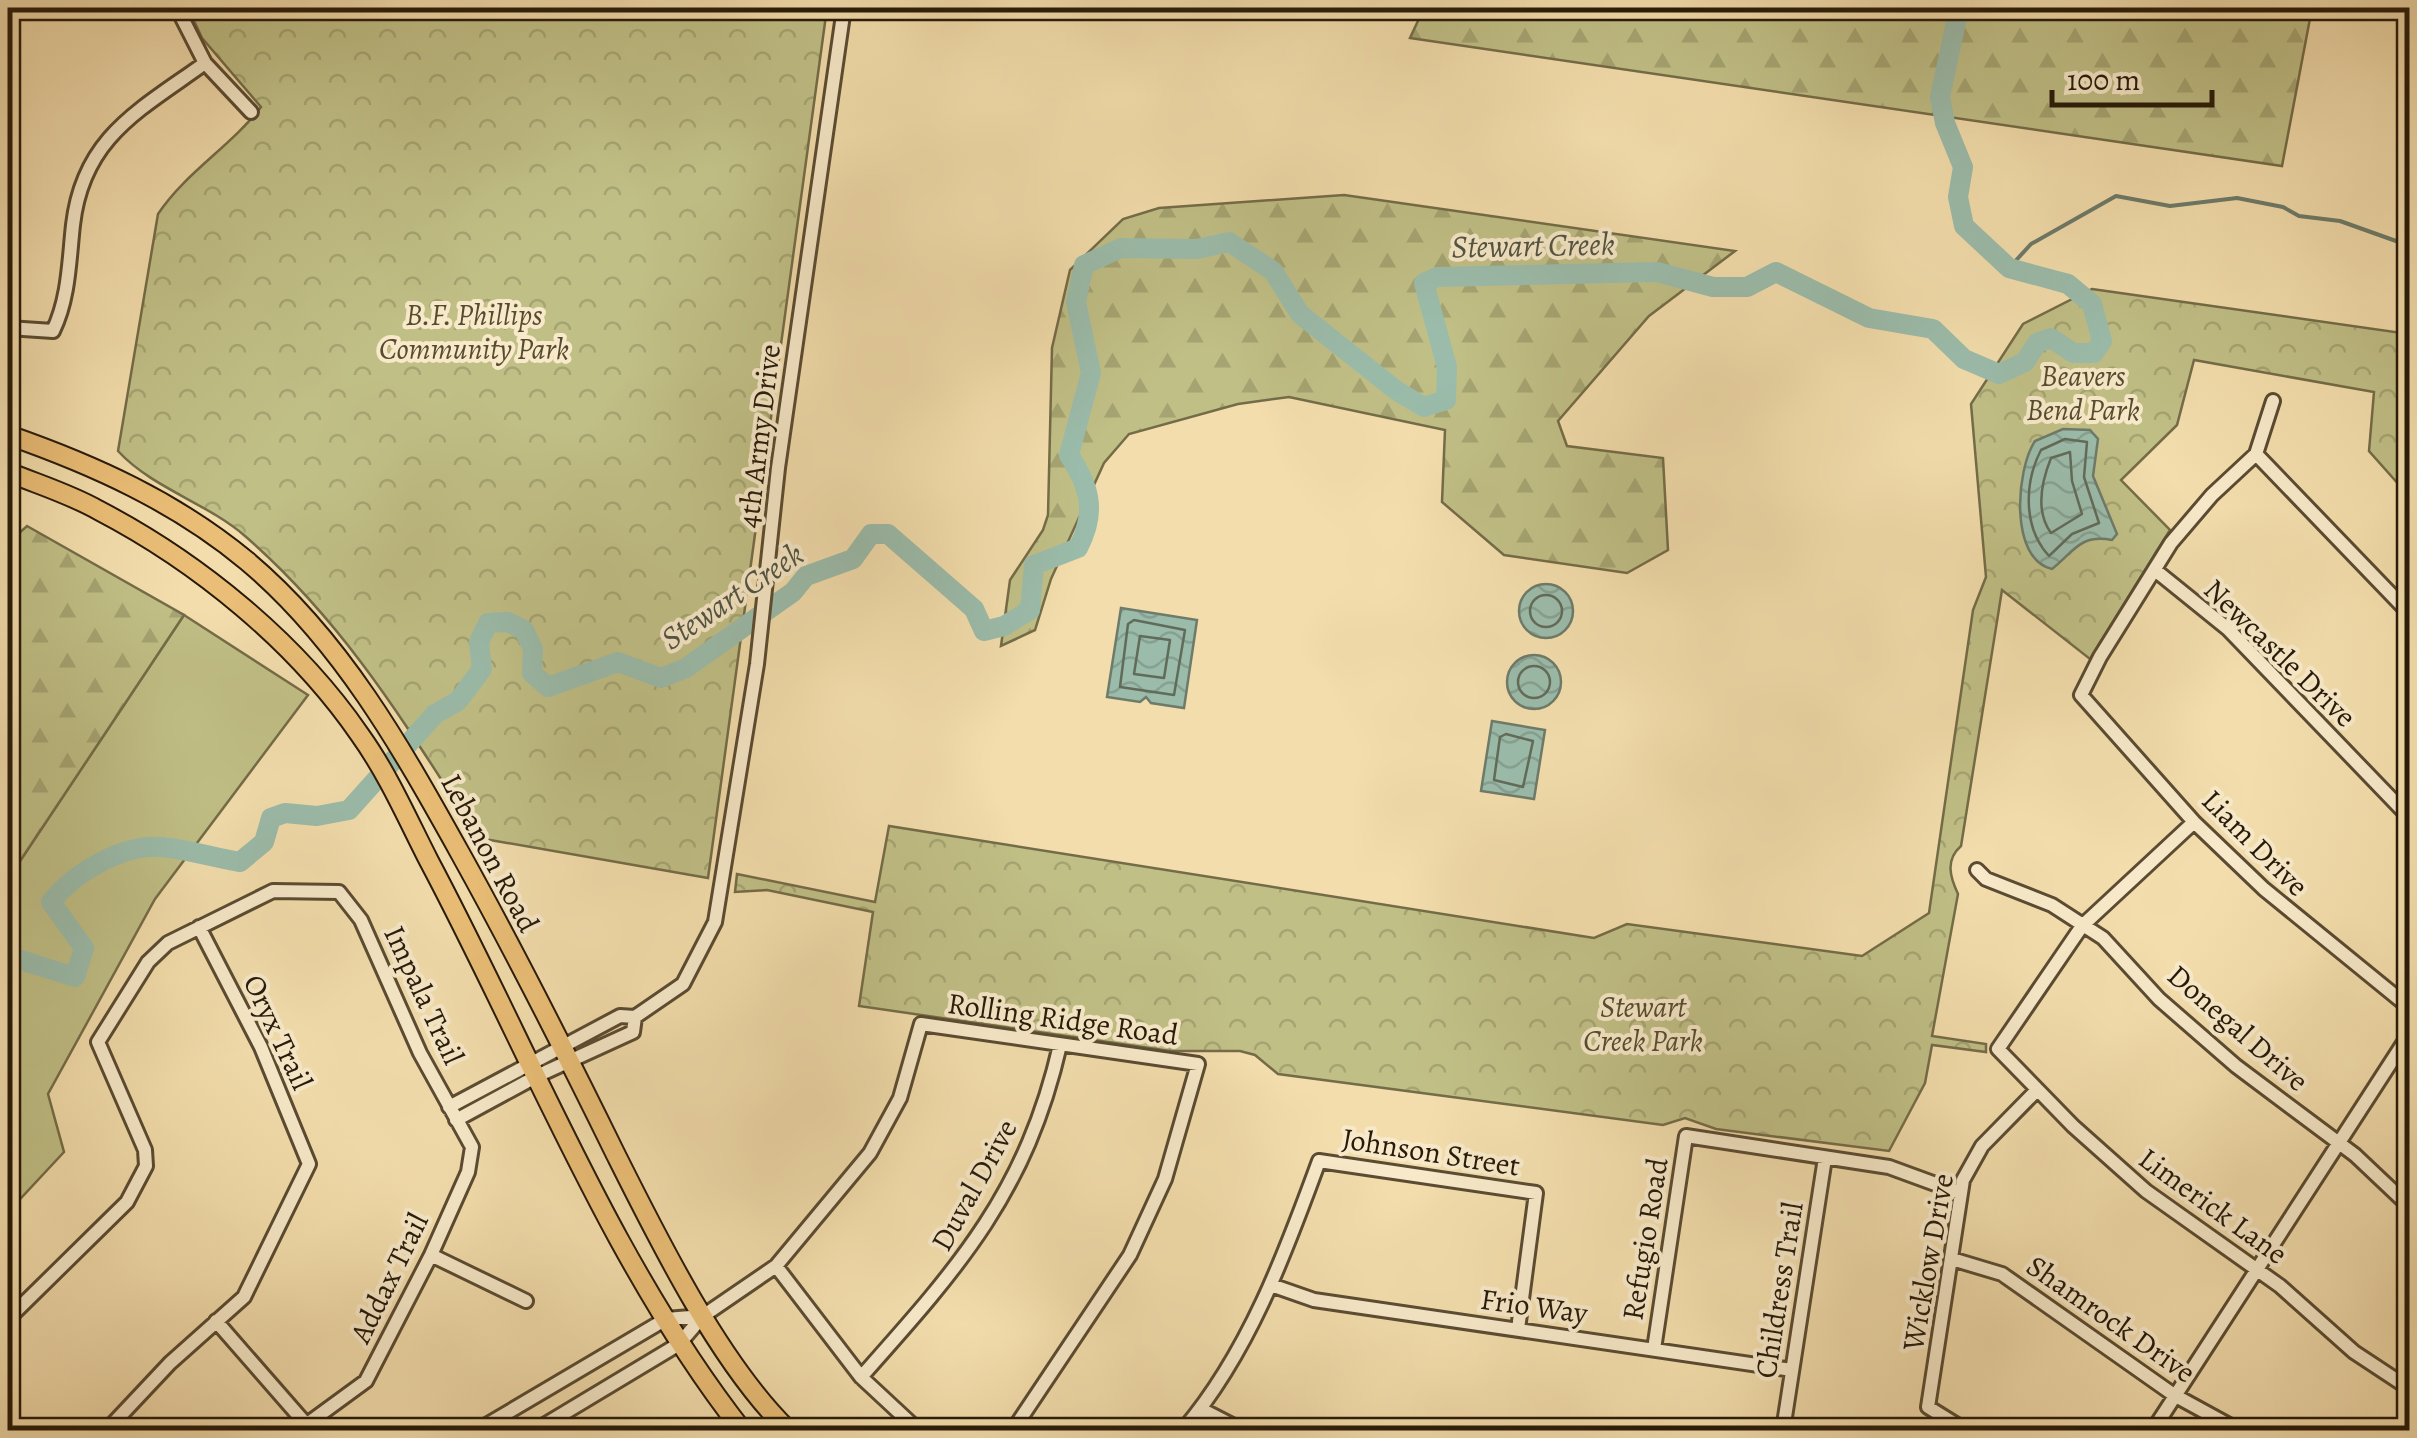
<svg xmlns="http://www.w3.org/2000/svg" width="2417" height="1438" font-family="Alegreya,serif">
<defs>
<pattern id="forest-firs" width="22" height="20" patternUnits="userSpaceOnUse" patternTransform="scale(2.5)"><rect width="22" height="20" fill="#c0bf86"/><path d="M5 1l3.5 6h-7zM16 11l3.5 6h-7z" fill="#a5a472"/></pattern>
<pattern id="park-crowns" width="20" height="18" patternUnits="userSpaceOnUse" patternTransform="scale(2.5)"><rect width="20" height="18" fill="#c0bf86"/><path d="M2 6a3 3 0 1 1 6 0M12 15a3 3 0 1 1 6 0" fill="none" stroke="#a5a472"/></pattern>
<pattern id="water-waves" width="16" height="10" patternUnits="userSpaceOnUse" patternTransform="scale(2.5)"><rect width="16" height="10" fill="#9bbcab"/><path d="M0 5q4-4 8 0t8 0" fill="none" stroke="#86a192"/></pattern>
</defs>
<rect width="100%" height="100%" fill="#f3ddac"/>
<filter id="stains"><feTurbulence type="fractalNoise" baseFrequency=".002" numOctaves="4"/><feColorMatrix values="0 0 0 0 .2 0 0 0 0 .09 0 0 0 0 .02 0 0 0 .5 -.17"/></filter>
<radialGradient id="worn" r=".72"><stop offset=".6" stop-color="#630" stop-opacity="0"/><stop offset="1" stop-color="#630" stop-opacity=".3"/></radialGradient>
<path fill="#c0bf86" stroke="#746c48" stroke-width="2.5" d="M184 615 308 695 155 899 48 1094 64 1152 8 1212V879Z"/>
<path fill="url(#forest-firs)" stroke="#746c48" stroke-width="2.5" d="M1424 8H2312L2282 166 1410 38Z
M1344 195 1735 251 1649 316 1558 421 1567 446 1663 458 1668 550 1627 573 1504 555 1442 502 1445 430 1289 397 1238 404 1129 434 1104 463 1051 579 1035 630 1001 646 1010 580 1043 530 1048 515 1052 348 1070 270 1123 219 1159 208Z
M27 526 184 615 8 879V543Z"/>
<path fill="url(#park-crowns)" stroke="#746c48" stroke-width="2.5" d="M188 8H827L708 878 479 838C407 727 347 625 245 536 207 503 152 488 118 451L158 214C186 172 230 147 261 107L202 38Z
M2092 289 2409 334V496L2369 451 2374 392 2194 360 2177 425 2121 480 2170 530 2090 659 2002 590 1961 846C1945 860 1950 877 1958 894L1932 1036 1986 1044V1052L1932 1045 1925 1083 1889 1151 1716 1129 1685 1118 1663 1125 1278 1074 1255 1055 1240 1051H1170L859 1006 873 912 767 890 735 892 737 874 875 902 889 826 1594 938 1627 924 1862 956 1929 913 1973 610 1986 577 1971 404 2023 324Z"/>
<path fill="url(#water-waves)" stroke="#6d7b6a" stroke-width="2.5" d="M2063 429 2090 430 2098 439 2093 476 2117 534 2112 540C2079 534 2074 552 2052 569 2009 559 2016 470 2035 441Z
M1519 611a27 27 0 1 1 54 0a27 27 0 1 1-54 0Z
M1121 608 1197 620 1184 708 1151 703 1146 697 1140 702 1107 697Z
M1507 682a27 27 0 1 1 54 0a27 27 0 1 1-54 0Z
M1492 721 1545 730 1534 799 1481 791Z"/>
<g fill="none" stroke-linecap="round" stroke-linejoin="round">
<path stroke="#616b5a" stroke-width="2.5" d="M2065 439 2087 442 2084 477 2099 523 2072 534 2049 556C2023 528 2024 483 2041 450Z
M2070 452 2072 481 2082 514 2051 533C2035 511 2041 483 2051 458Z
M1530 611a16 16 0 1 1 32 0a16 16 0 1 1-32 0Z
M1134 620 1185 630 1174 695 1120 687 1128 624Z
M1140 636 1170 640 1164 678 1134 674Z
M1518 682a16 16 0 1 1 32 0a16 16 0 1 1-32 0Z
M1506 734 1533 741 1523 787 1494 780 1500 737Z"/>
<path stroke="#6d7b6a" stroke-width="4" d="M2009 268 2031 244 2116 196 2170 206 2237 198 2283 207 2299 216 2340 221 2410 246"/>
<path stroke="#9bbcab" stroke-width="20" d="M8 956 75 977 84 948 51 902C74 873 122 844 161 847 187 849 214 858 240 862L264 842 271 818 285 813 317 816 349 810 435 714 458 701 482 669 479 642 488 623 508 622 524 630 533 649 532 673 548 687 618 662 661 678 686 668 793 592 806 576 853 559 871 534H888L974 609 984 631 1004 626 1030 610 1034 565 1078 548C1097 512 1090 487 1069 455L1091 373 1076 302 1084 265 1121 248 1197 249 1229 242 1273 271 1300 314 1397 391 1424 407 1446 400 1447 367 1424 283 1437 277 1657 272 1713 287H1747L1776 272 1869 318 1933 329 1964 359 1999 374 2025 362 2037 343 2051 338 2073 353H2094L2102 341 2092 304 2068 284 2009 268 1964 226 1958 197 1963 167 1945 123 1940 97 1959 8"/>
<defs>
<path id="minor" d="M177 8 205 63 251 112
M8 328 53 331C69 298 69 261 73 225 83 137 140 110 205 63
M2273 401 2256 454 2212 495 2171 543 2100 657 2081 695 2194 822 2264 889 2410 1008
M2256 454 2410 614
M2155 570 2228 629 2410 818
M2194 822 2082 926 1998 1049 2073 1126 2146 1191 2280 1286 2354 1352 2410 1389
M1977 870 1986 879 2052 905 2103 938 2159 999 2236 1066 2355 1155 2410 1207
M449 1107 620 1016 635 1017 683 984 715 922 757 664 778 468 844 8
M456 1120 539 1075 633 1032 635 1017
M431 1255 526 1301
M1952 1259 2002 1274 2174 1395 2238 1430
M776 1266 861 1377 918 1430
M1271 1285 1314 1300 1792 1370
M8 1319 127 1202 146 1166 145 1150 98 1042 148 962 168 943 273 891 339 892 361 920 420 1053 472 1147 468 1172 431 1255 366 1381 299 1430
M216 1321 305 1423
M1654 1349 1686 1136 1889 1167 1960 1193
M861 1377C958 1268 1026 1193 1060 1045
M1201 1409 1234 1426 1259 1430
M107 1430 170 1363 244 1297 309 1164 261 1047 199 927
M478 1430 666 1319 703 1316
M536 1430 679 1344 703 1316 776 1266 870 1153 900 1098 921 1024 1198 1064 1165 1179 1130 1255 1013 1430
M1183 1430C1248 1354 1285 1254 1319 1161L1536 1193 1518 1329
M1783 1430 1825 1158
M1965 1430 1928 1407 1963 1180 1982 1146 2036 1091
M2153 1430 2410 1033"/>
<path id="major" d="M8 435C94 465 176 502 247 561 341 640 401 747 460 853 515 952 566 1053 616 1155 659 1241 720 1364 788 1430
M8 472C37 484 70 494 98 510 198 562 296 642 360 735 388 774 407 818 429 861 529 1049 611 1263 742 1430"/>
</defs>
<use href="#minor" stroke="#5a4b32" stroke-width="18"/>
<use href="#major" stroke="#271a09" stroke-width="22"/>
<use href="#minor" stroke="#f7e9c9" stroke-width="12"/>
<use href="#major" stroke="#eabe76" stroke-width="18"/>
</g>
<g text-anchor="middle" stroke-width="8" stroke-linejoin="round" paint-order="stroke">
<g font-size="30" font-style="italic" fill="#554c2e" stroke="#f7e9c9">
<text x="474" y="325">B.F. Phillips<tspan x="474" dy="34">Community Park</tspan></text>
<text x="2083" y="386">Beavers<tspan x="2083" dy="34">Bend Park</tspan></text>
<text x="1643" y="1017">Stewart<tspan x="1643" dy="34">Creek Park</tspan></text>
</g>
<g font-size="30" fill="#271a09" stroke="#f7e9c9">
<text transform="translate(759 436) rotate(-83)" y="10">4th Army Drive</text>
<text transform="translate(2280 653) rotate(44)" y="10">Newcastle Drive</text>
<text transform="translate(2255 843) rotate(45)" y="10">Liam Drive</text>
<text transform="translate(490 853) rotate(62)" y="10">Lebanon Road</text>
<text transform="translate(424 995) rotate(65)" y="10">Impala Trail</text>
<text transform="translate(1063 1019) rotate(8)" y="10">Rolling Ridge Road</text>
<text transform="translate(2238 1028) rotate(41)" y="10">Donegal Drive</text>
<text transform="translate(278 1032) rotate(65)" y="10">Oryx Trail</text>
<text transform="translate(1431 1152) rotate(9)" y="10">Johnson Street</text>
<text transform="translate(974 1185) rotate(-61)" y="10">Duval Drive</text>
<text transform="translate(2213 1206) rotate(36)" y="10">Limerick Lane</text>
<text transform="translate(1645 1239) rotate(-81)" y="10">Refugio Road</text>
<text transform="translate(1928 1262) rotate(-80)" y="10">Wicklow Drive</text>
<text transform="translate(389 1278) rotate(-64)" y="10">Addax Trail</text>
<text transform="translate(1779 1290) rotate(-81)" y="10">Childress Trail</text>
<text transform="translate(1534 1306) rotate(8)" y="10">Frio Way</text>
<text transform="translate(2111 1319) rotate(35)" y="10">Shamrock Drive</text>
</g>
<g font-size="32" font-style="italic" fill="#505342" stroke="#f7e9c9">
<text transform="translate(1533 245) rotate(-1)" y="11">Stewart Creek</text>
<text transform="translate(732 596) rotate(-34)" y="11">Stewart Creek</text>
</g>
</g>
<rect width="2417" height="1438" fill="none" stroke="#f3ddac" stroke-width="40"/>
<rect x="10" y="10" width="2397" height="1418" fill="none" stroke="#271a09" stroke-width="5"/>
<rect x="20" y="20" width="2377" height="1398" fill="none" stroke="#271a09" stroke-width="2.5"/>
<path d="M2052 90v15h160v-15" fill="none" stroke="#271a09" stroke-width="5"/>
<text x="2067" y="90" font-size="30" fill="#271a09" stroke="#f7e9c9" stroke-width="8" paint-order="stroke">100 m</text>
<rect width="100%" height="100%" filter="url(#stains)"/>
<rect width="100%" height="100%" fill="url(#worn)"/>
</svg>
